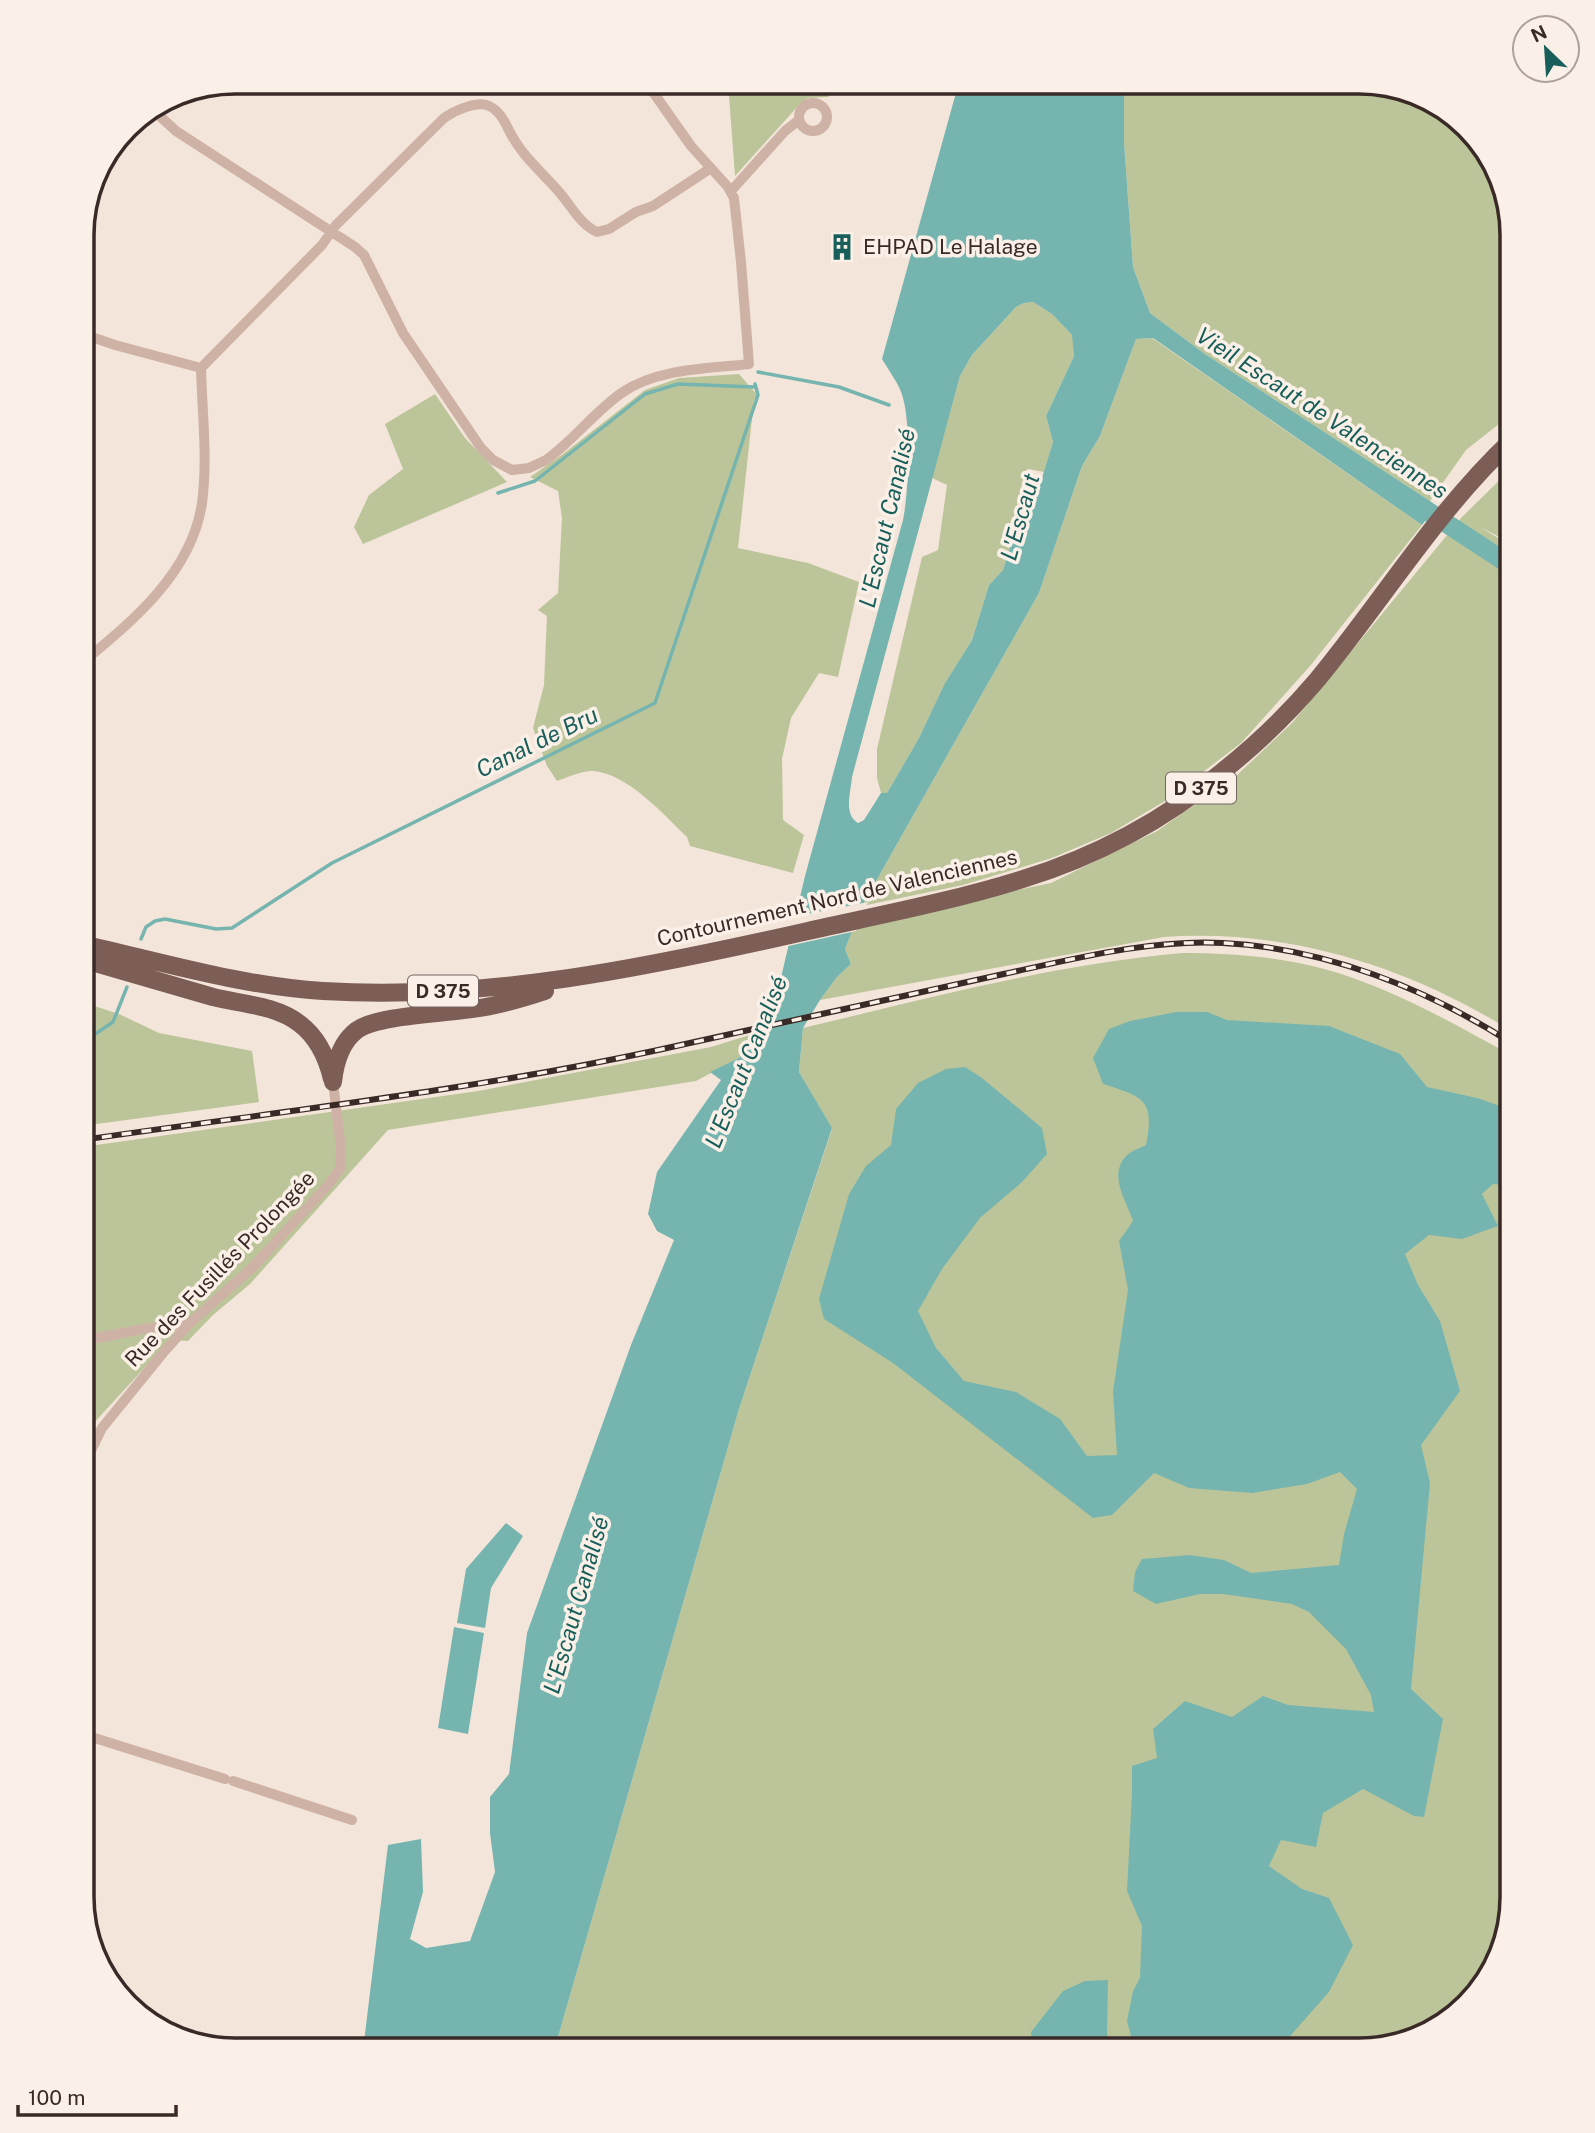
<svg xmlns="http://www.w3.org/2000/svg" width="1595" height="2133" font-family="'Public Sans',sans-serif">
<rect width="100%" height="100%" fill="#f4e5da"/>
<path fill="#bcc599" d="M728 82H845L828 97 808 98 799 105 735 176Z
M1124 83H1369L1437 103 1492 158 1513 235V413L1466 450 1430 501 1205 354 1150 313 1133 267 1124 142Z
M1033 302 1052 314 1073 336 1074 356 1046 416 1053 442 1044 472 1028 469 1021 494 1035 499 1029 520 1014 534 1003 570 989 585 972 640 944 686 919 738 887 793H881L877 778V749L922 557 938 550 947 485 932 478 960 376 972 355 1016 307 1024 303Z
M1152 338 1422 525 1310 666 1241 743 1165 801 1111 833 1052 858 963 885 862 906 1039 593 1082 466 1100 436 1136 339Z
M739 374 759 397 754 400 738 548 808 563 859 582 838 677 819 673 791 718 782 759 783 820 804 835 793 873 690 846 687 837C663 814 629 775 594 771 583 770 568 777 557 781L547 766 533 728 544 685 547 616 538 610 558 593 562 518 558 491 530 477 563 454 645 390 679 378Z
M435 394 465 438 507 482 363 544 354 527 369 495 403 469 385 424Z
M1513 467V544L1480 527 1513 547V1032C1410 967 1287 928 1164 937L820 1000 837 977 851 964 845 949 855 923 1051 883 1157 831 1236 776 1292 723 1462 517Z
M1182 953C1234 953 1284 957 1335 972 1397 991 1456 1025 1513 1056V1898L1492 1975 1437 2030 1360 2051H554L739 1409 832 1129 799 1072 803 1028C926 999 1055 964 1182 953Z
M82 1002 119 1014 159 1033 252 1051 259 1102 82 1126Z
M753 1034 739 1058 696 1081 388 1130 250 1284 213 1315 188 1341 170 1340 92 1425 82 1456V1147L478 1091 711 1047Z"/>
<path fill="#76b5af" fill-rule="evenodd" d="M959 82H1124V142L1133 267 1150 313 1205 354 1430 501 1436 507 1422 525 1153 338 1136 339 1100 436 1082 466 1039 593 862 906 845 949 851 964 837 977 820 1000 803 1028 799 1072 832 1128 739 1409 554 2051 363 2050 388 1845 421 1839 423 1892 410 1939 426 1948 470 1941 495 1872 490 1833V1797L509 1774 527 1633 631 1345 674 1240 657 1231 648 1214 657 1172 721 1080 710 1072 739 1058 774 1007 805 876 903 520C909 490 911 427 903 398 900 385 889 371 882 359ZM1033 302 1052 314 1072 335 1074 356 1046 416 1053 442 1029 520 1014 534 1003 570 989 585 972 640 944 685 919 738 887 793H881L864 820 858 823C843 814 851 792 852 777L960 376 972 355 1016 307 1024 303Z
M1176 1012H1207L1227 1020 1329 1026 1400 1054 1427 1087 1477 1098 1503 1107 1513 1115V1186L1493 1184 1482 1194 1498 1226 1462 1239 1429 1235 1405 1254 1418 1285 1440 1321 1460 1391 1421 1445 1430 1483 1411 1689 1443 1719 1424 1817 1414 1816 1363 1789 1323 1813 1316 1847 1281 1840 1269 1866 1302 1889 1329 1898 1353 1945 1329 1992 1277 2051H1135L1127 2021 1133 1991 1140 1978 1142 1926 1127 1891 1132 1793V1766L1157 1758 1153 1729 1185 1701 1232 1717 1263 1696 1288 1705 1374 1712 1371 1695 1346 1649 1309 1612 1292 1604 1223 1594H1200L1156 1604 1133 1591 1135 1572 1142 1559 1190 1555 1224 1560 1251 1573 1339 1565 1344 1534 1357 1489 1340 1472 1307 1484 1252 1493 1189 1488 1154 1473 1112 1515 1093 1518 893 1363 824 1319 819 1299 849 1194 866 1166 891 1145 896 1109 918 1083 946 1069 965 1067 982 1078 1042 1128 1047 1154 1022 1182 980 1218 942 1269 918 1311 936 1348 964 1381 1016 1392 1060 1419 1087 1456 1117 1455 1113 1392 1128 1290 1119 1241 1133 1221C1126 1200 1108 1176 1126 1156 1131 1151 1140 1148 1146 1145 1155 1100 1144 1097 1103 1084L1093 1058 1109 1029 1130 1021Z
M506 1523 523 1536 491 1588 485 1628 457 1623 466 1569Z
M454 1627 484 1633 468 1734 438 1728Z
M1108 1980 1107 2033 1112 2051H1032L1031 2032 1063 1991 1085 1981Z"/>
<path fill="#f4e5da" d="M868 902 856 931 784 947 792 917Z"/>
<g fill="none" stroke-linecap="round" stroke-linejoin="round">
<path stroke="#76b5af" stroke-width="3.5" d="M758 372 839 387 889 405
M498 493 535 481 645 394 678 384 754 387
M141 939 146 927 155 921 165 919 216 929 232 928 332 863 655 703 758 395 755 384
M82 1043 113 1022 127 987"/>
<path stroke="#76b5af" stroke-width="19" d="M1426 510 1513 567"/>
<path stroke="#ceb2a5" stroke-width="10" d="M799 117a14 14 0 1 1 28 0a14 14 0 1 1-28 0Z
M152 109 176 131 355 247 364 255 403 333 481 448 493 460 512 470 529 468 546 460C574 440 595 411 623 392 658 368 708 369 749 364L741 262 734 198 728 187 691 146 646 82
M731 191 785 131 799 120
M83 334 115 345 201 368
M201 368 322 245 336 225 444 118C454 111 477 100 489 106 501 111 506 125 512 136 524 158 544 174 560 193 571 206 581 225 597 232L609 229 636 212 653 206 711 168
M83 662C134 620 192 572 202 503 208 459 202 412 201 368
M82 1341 143 1329 189 1324
M82 1469 102 1428 163 1353 189 1324 253 1267 328 1185 340 1169 341 1148 333 1082
M82 1734 225 1779
M233 1781 352 1820
M175 2035 184 2036 196 2042"/>
<path stroke="#7d5e56" stroke-width="18" d="M82 944C162 962 242 986 323 991 488 1001 649 967 808 931 880 915 953 901 1023 879 1095 857 1165 820 1223 771 1257 744 1289 713 1317 680 1383 600 1437 510 1513 439
M99 964C137 975 175 986 213 997 241 1004 276 1005 300 1024 317 1037 327 1058 332 1079
M333 1082C335 1063 341 1042 357 1030 378 1015 444 1014 472 1009 497 1006 521 999 545 991"/>
<defs>
<path id="rail" d="M82 1140C275 1112 469 1091 658 1050 769 1026 879 1001 990 977 1066 961 1145 939 1223 943 1325 948 1428 989 1513 1044
M332 2050V2046"/>
</defs>
<use href="#rail" stroke="#392a27" stroke-width="6"/>
<use href="#rail" stroke="#fbf0e7" stroke-width="3.5" stroke-dasharray="10" stroke-linecap="butt"/>
</g>
<defs>
<symbol id="building-bare" viewBox="-9 -9 18 18"><path d="M-4-6H4V6H1V3H-1V6H-4ZM-2.5-4.3h1.7v1.8h-1.7ZM.8-4.3h1.7v1.8H.8ZM-2.5-1h1.7V.8h-1.7ZM.8-1h1.7V.8H.8Z" fill="#185f5b" stroke="#fbf0e7" stroke-width="2.5" paint-order="stroke"/></symbol>
</defs>
<g fill-rule="evenodd">
<use href="#building-bare" x="823" y="228" width="38" height="38"/>
</g>
<g text-anchor="middle" stroke-width="7" stroke-linejoin="round" paint-order="stroke">
<g fill="#fbf0e7" stroke="#736561" stroke-width="2">
<rect x="1166" y="772.5" width="70" height="31" rx="5"/>
<rect x="408" y="975.5" width="70" height="31" rx="5"/>
</g>
<g font-size="19" font-weight="bold" fill="#392a27">
<text x="1201" y="795">D 375</text>
<text x="443" y="998">D 375</text>
</g>
<g font-size="21" fill="#392a27" stroke="#fbf0e7" text-anchor="start">
<text x="863" y="254">EHPAD Le Halage</text>
</g>
<g font-size="21" fill="#392a27" stroke="#fbf0e7">
<text transform="translate(837 898) rotate(-13)" y="7">Contournement Nord de Valenciennes</text>
<text transform="translate(220 1269) rotate(-46)" y="7">Rue des Fusillés Prolongée</text>
</g>
<g font-size="23" font-style="italic" fill="#185f5b" stroke="#fbf0e7">
<text transform="translate(1322 413) rotate(33)" y="8">Vieil Escaut de Valenciennes</text>
<text transform="translate(1020 517) rotate(-74)" y="8">L'Escaut</text>
<text transform="translate(887 518) rotate(-77)" y="8">L'Escaut Canalisé</text>
<text transform="translate(537 742) rotate(-26)" y="8">Canal de Bru</text>
<text transform="translate(746 1062) rotate(-68)" y="8">L'Escaut Canalisé</text>
<text transform="translate(576 1605) rotate(-74)" y="8">L'Escaut Canalisé</text>
</g>
</g>
<path d="M0 0H1595V2133H0ZM235 94H1359A141 141 0 0 1 1500 235V1897A141 141 0 0 1 1359 2038H235A141 141 0 0 1 94 1897V235A141 141 0 0 1 235 94Z" fill="#fbf0e7" fill-rule="evenodd"/>
<path fill="none" stroke="#392a27" stroke-width="3.5" d="M235 94H1359A141 141 0 0 1 1500 235V1897A141 141 0 0 1 1359 2038H235A141 141 0 0 1 94 1897V235A141 141 0 0 1 235 94Z"/>
<g transform="translate(1546 49) rotate(335)"><circle r="33" fill="#fbf0e7" stroke="#ada19a" stroke-width="2"/>
<path d="M0-5L12 26L0 18L-12 26Z" fill="#185f5b"/>
<text y="-10" font-size="19" font-weight="bold" text-anchor="middle" fill="#392a27">N</text>
</g>
<path d="M18 2105v10h158v-10" fill="none" stroke="#392a27" stroke-width="3.5"/>
<text x="28" y="2105" font-size="21" fill="#392a27" stroke="#fbf0e7" stroke-width="5" paint-order="stroke">100 m</text>
</svg>
